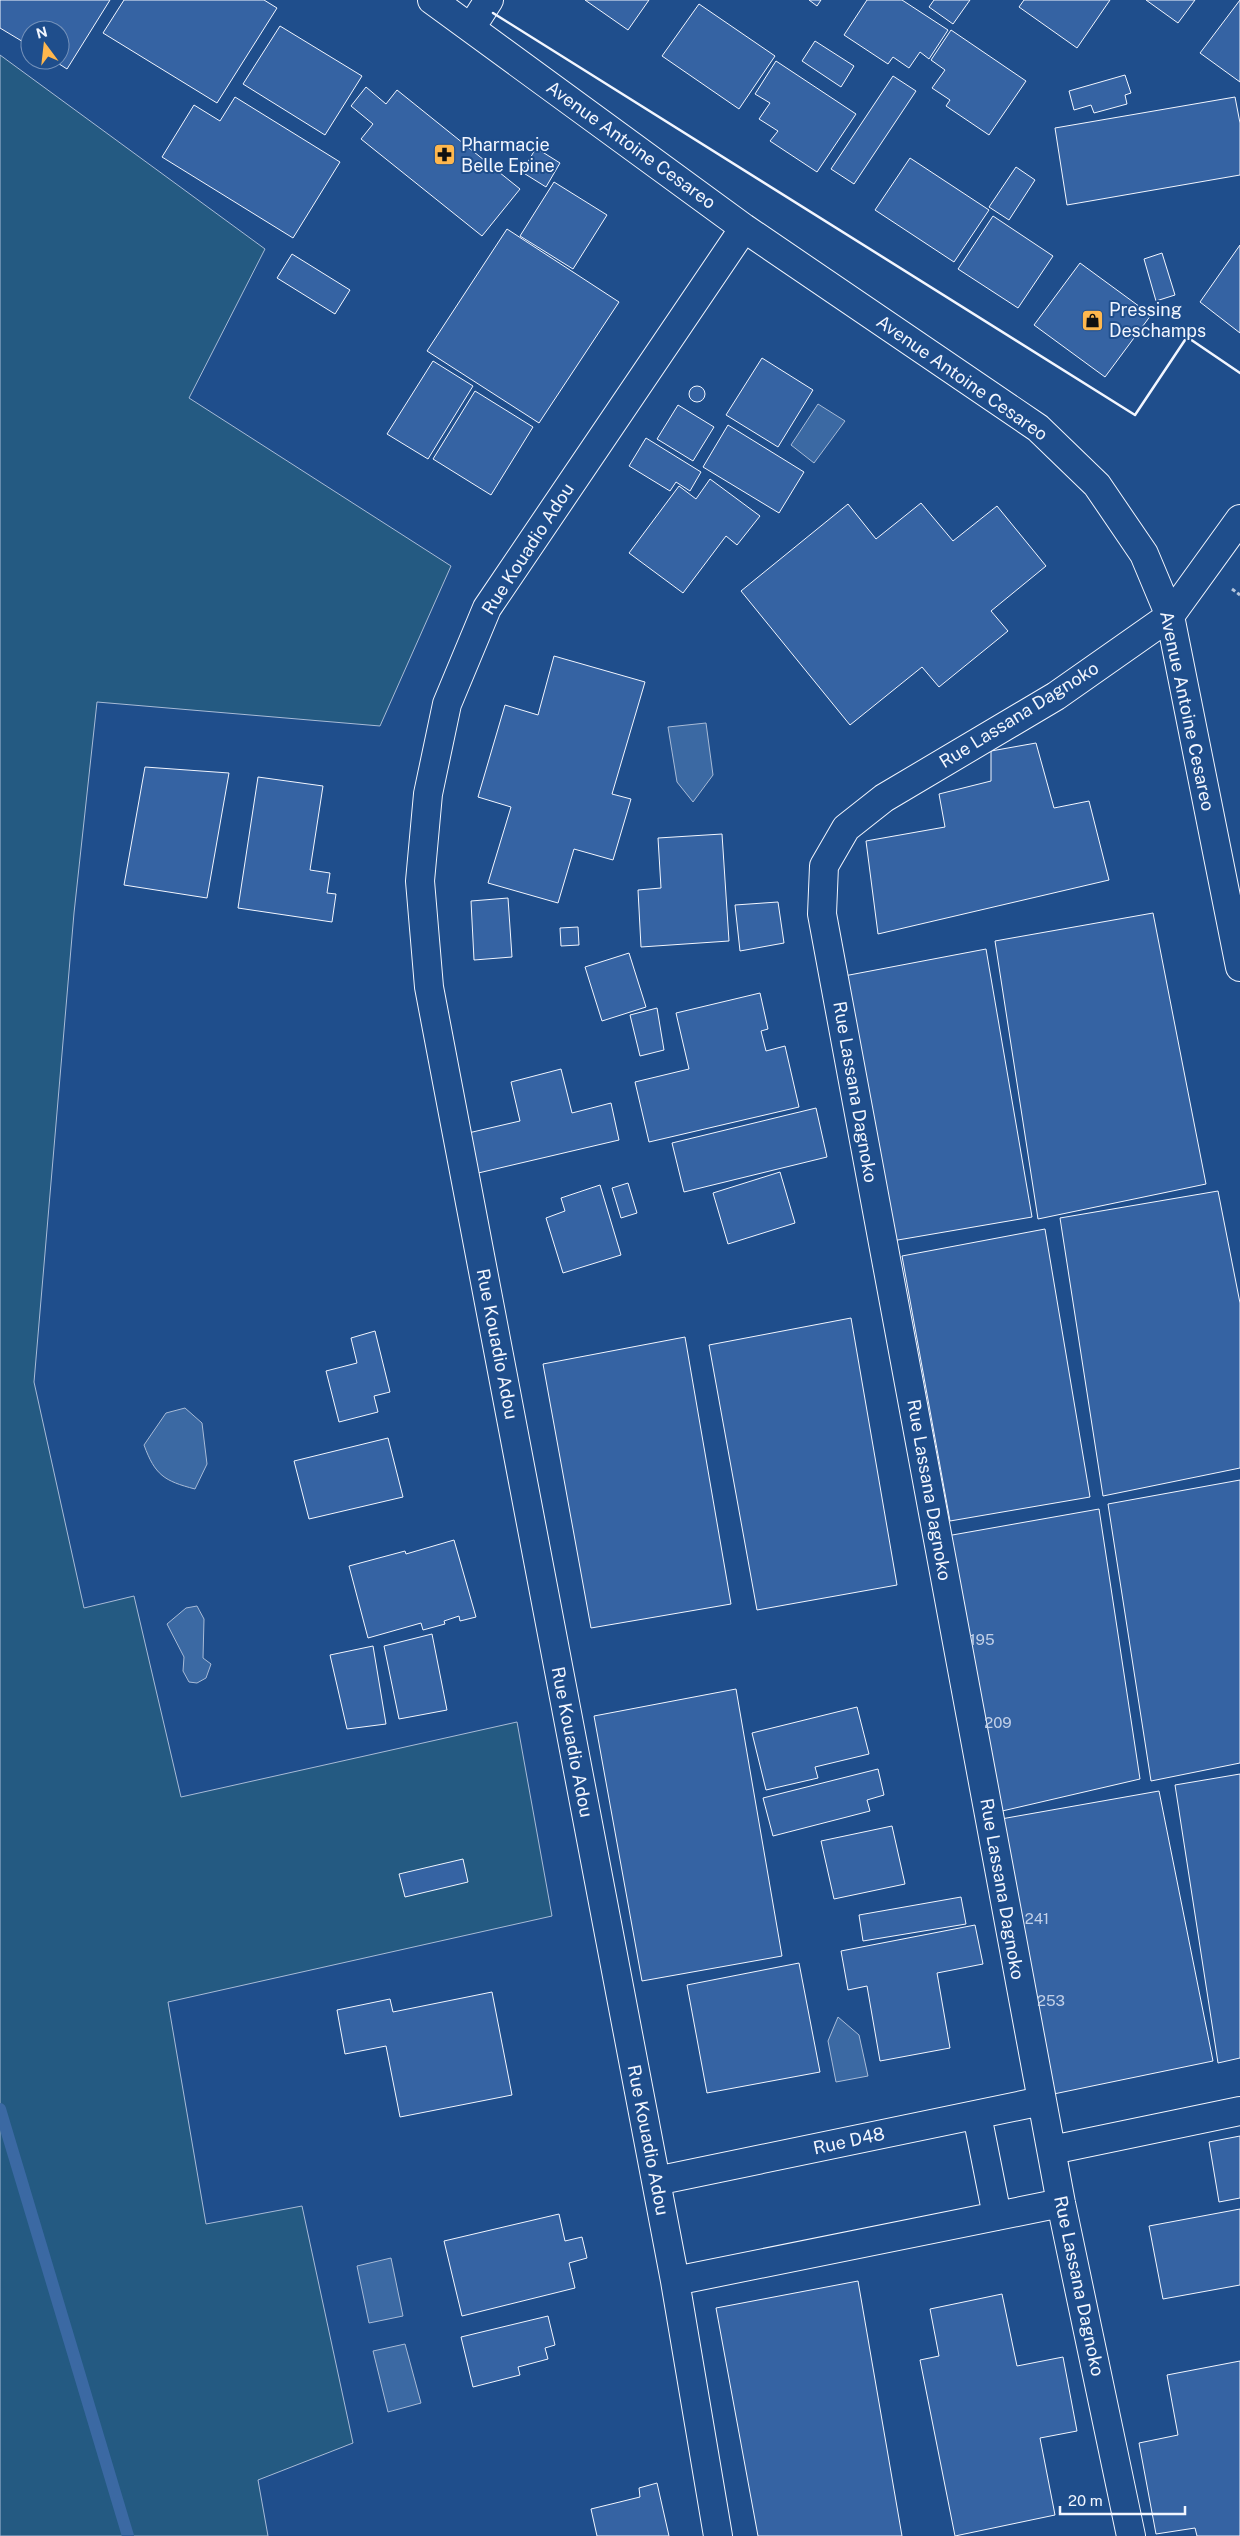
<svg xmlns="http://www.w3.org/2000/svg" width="1240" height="2536" font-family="'Public Sans',sans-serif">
<rect width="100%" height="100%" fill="#1f4e8c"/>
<path fill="#245a82" stroke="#a8bbd7" d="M0 55 265 249 189 398 451 566 380 726 97 702 74 913 34 1382 84 1608 134 1596 181 1797 517 1722 552 1916 168 2002 206 2224 302 2206 353 2443 258 2480 268 2536H0Z"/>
<path fill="#3b69a3" stroke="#a8bbd7" d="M818 404 845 421 814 463 791 445Z
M706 723 713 775 693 802 677 782 668 727Z
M185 1408 202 1423 207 1464 195 1489C164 1481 155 1475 144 1445L166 1413Z
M197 1606 204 1619 203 1658 211 1664 206 1678 197 1683 189 1682 183 1671 184 1657 167 1624 186 1608Z
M838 2017 859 2035 868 2076 836 2082 828 2041Z
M391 2258 403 2316 369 2323 357 2266Z
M405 2344 421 2403 388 2412 373 2351Z"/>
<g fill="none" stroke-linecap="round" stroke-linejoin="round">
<path stroke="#3b69a3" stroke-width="12" d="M0 2109 128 2536"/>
</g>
<path fill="#3563a3" stroke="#f2f6ff" d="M0 0H110L67 69 53 60H60V30H30V46L0 28Z
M124 0H264L277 8 217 103 103 33Z
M585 0H649L628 30Z
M809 0H821L817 6Z
M867 0H902L948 30 929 59 920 52 909 68 893 57 888 64 844 35Z
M934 0H970L953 24 929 7Z
M1024 0H1110L1077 48 1019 7Z
M1146 0H1195L1178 23Z
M1240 0V82L1200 53Z
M699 4 775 56 739 109 662 56Z
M280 26 362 76 325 135 243 84Z
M951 30 1026 81 989 135 946 106 950 100 932 88 945 70 931 60Z
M815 41 854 66 841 87 802 61Z
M776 61 856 114 817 172 770 141 778 131 759 119 770 103 755 94Z
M1125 75 1131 93 1125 95 1127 104 1094 113 1091 105 1074 110 1069 91Z
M893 76 916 91 854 184 831 169Z
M366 87 386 104 397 90 520 189 482 236 361 139 373 124 351 106Z
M235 97 340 162 293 238 162 157 194 105 220 121Z
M1235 97 1240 123V175L1067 205 1055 128Z
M536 148 560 163 546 187 522 172Z
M910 158 989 210 954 262 875 210Z
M1016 167 1035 180 1009 220 989 207Z
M554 182 607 215 573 269 520 236Z
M993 216 1053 256 1018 308 958 269Z
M507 229 619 302 539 423 427 351Z
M1240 245V333L1200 302Z
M1162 253 1175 295 1156 301 1144 259Z
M292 254 350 290 335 314 277 278Z
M1080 263 1151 315 1105 377 1034 325Z
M762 358 813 390 778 447 726 415Z
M433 361 473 386 428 459 387 434Z
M689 394a8 8 0 1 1 16 0a8 8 0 1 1-16 0Z
M475 391 533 427 491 495 433 459Z
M678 405 714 427 693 461 657 439Z
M728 425 804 472 779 513 703 467Z
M646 438 701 472 690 491 676 482 670 491 629 466Z
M710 479 760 516 737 545 726 536 683 593 629 553 679 486 696 499Z
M921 503 953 541 997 506 1046 566 991 611 1008 631 939 687 922 667 850 725 741 591 848 504 876 539Z
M554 656 645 682 612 794 631 799 613 860 574 849 558 903 488 883 511 807 478 797 505 705 538 715Z
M1036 743 1054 808 1089 801 1109 880 878 934 866 841 945 827 939 794 991 781V751Z
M145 767 229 773 207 898 124 885Z
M258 777 323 786 310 870 330 873 327 893 336 894 332 922 238 908Z
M722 834 729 941 641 947 638 890 661 888 658 838Z
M508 898 512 957 474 960 471 901Z
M778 902 784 943 740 951 735 905Z
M1153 913 1206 1184 1038 1219 995 941Z
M578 927 579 945 561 946 560 928Z
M986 949 1032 1217 892 1241 844 976Z
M629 953 646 1007 602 1021 585 967Z
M760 993 768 1029 761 1031 766 1051 785 1046 799 1107 649 1142 635 1082 689 1069 676 1013Z
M657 1008 664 1050 640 1056 630 1015Z
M561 1069 572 1113 611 1103 619 1140 474 1174 464 1134 520 1121 511 1082Z
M816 1108 827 1157 684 1192 672 1143Z
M780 1172 795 1223 728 1244 713 1193Z
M628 1183 637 1213 621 1218 612 1188Z
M600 1185 621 1255 563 1273 546 1218 565 1211 561 1198Z
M1218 1191 1240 1303V1468L1103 1496 1060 1218Z
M1045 1229 1090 1497 950 1521 902 1256Z
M851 1318 897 1585 757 1610 709 1345Z
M375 1331 390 1392 374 1396 378 1412 339 1422 326 1371 357 1363 351 1338Z
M685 1337 731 1604 591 1628 543 1364Z
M388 1438 403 1497 309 1519 294 1461Z
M1240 1480V1763L1151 1781 1108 1504Z
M1099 1509 1140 1779 985 1815 941 1537Z
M454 1540 476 1617 460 1621 459 1616 444 1621 445 1624 423 1630 421 1623 368 1638 349 1566 405 1551 406 1554Z
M432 1634 447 1710 399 1719 384 1646Z
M373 1646 386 1724 347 1729 330 1655Z
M736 1689 782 1956 642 1981 594 1716Z
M857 1707 869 1754 815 1767 818 1778 766 1790 752 1733Z
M878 1769 884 1795 867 1800 870 1811 773 1836 763 1798Z
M1240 1774V2058L1218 2063 1175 1785Z
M1159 1791 1213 2061 1044 2096 1001 1819Z
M892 1826 905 1884 834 1899 821 1841Z
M463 1859 468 1882 405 1897 399 1874Z
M961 1897 966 1924 863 1941 859 1915Z
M975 1925 983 1964 937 1973 950 2048 880 2061 867 1986 848 1990 841 1951Z
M799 1963 820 2072 707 2093 687 1985Z
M492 1992 512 2095 400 2117 386 2046 345 2054 337 2010 390 1999 393 2012Z
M1240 2136V2198L1219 2202 1209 2142Z
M1240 2209V2285L1163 2299 1149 2226Z
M559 2214 565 2241 582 2237 587 2258 569 2263 575 2288 462 2316 444 2241Z
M858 2281 902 2536H758L716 2308Z
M1002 2294 1017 2366 1063 2357 1077 2431 1040 2438 1055 2515 955 2536 920 2360 939 2356 930 2309Z
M548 2316 555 2345 545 2348 548 2359 518 2367 520 2375 473 2387 461 2337Z
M1240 2361V2536H1197L1195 2528 1156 2534 1139 2443 1178 2435 1167 2375Z
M657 2483 669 2536H597L591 2509 640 2497 639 2488Z"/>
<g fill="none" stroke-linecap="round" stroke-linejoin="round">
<defs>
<path id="minor" d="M432 0 744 228 1038 428 1097 485 1144 554 1170 616 1240 967
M471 28 489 0
M977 2115 997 2216
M1052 2150 1240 2111
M656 2181 1042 2101
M675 2281 1061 2203
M718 2536 675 2281 429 987 420 881 428 794 447 704 487 608 744 228
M1131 2536 1061 2203 822 914 824 866 846 828 884 798 1056 696 1170 616 1240 519"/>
</defs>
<use href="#minor" stroke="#f2f6ff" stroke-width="30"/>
<path stroke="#b3c4dc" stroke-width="3" stroke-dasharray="4 2.5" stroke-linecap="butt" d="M1232 589 1240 595"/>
<use href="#minor" stroke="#1f4e8c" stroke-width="28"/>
<path stroke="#f2f6ff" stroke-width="2.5" d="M493 13 1135 415 1187 337 1240 373"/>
</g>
<defs>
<symbol id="pharmacy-square" viewBox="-11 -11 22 22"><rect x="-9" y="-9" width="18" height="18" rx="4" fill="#ffb74d" stroke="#1f4e8c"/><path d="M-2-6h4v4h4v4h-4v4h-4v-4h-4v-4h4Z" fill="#111"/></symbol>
<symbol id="shop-square" viewBox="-11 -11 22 22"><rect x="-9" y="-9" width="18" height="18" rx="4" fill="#ffb74d" stroke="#1f4e8c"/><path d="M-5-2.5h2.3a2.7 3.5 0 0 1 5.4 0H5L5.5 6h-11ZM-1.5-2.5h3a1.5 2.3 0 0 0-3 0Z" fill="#111"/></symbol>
</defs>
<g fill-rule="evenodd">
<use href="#pharmacy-square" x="432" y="142" width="25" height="25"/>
<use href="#shop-square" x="1080" y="308" width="25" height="25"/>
</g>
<g text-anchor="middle" stroke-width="4" stroke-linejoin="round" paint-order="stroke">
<g font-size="15" fill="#c3d1e8">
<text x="982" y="1645">195</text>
<text x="998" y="1728">209</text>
<text x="1037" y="1924">241</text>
<text x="1051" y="2006">253</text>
</g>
<g font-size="18" fill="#f2f6ff" stroke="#1f4e8c" text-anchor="start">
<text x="461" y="151">Pharmacie<tspan x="461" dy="21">Belle Epine</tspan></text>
<text x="1109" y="316">Pressing<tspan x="1109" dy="21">Deschamps</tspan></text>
</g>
<g font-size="18" fill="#f2f6ff" stroke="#1f4e8c">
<text transform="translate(631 145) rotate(36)" y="6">Avenue Antoine Cesareo</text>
<text transform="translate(962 378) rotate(35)" y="6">Avenue Antoine Cesareo</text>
<text transform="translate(528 549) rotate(-57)" y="6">Rue Kouadio Adou</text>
<text transform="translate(1187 711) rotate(78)" y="6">Avenue Antoine Cesareo</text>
<text transform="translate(1019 715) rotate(-32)" y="6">Rue Lassana Dagnoko</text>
<text transform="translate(855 1092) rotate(80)" y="6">Rue Lassana Dagnoko</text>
<text transform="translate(497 1344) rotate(79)" y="6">Rue Kouadio Adou</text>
<text transform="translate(929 1490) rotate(80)" y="6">Rue Lassana Dagnoko</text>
<text transform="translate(572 1742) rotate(79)" y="6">Rue Kouadio Adou</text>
<text transform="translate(1002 1889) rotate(80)" y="6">Rue Lassana Dagnoko</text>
<text transform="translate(648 2140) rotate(79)" y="6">Rue Kouadio Adou</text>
<text transform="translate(849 2141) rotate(-12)" y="6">Rue D48</text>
<text transform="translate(1079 2286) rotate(78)" y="6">Rue Lassana Dagnoko</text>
</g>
</g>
<g transform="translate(45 45) rotate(345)"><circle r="24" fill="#1f4e8c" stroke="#7391ba"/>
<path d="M0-4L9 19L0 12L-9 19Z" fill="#ffb74d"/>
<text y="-8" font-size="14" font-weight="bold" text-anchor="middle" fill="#f2f6ff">N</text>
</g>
<path d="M1060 2506v8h125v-8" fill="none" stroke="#f2f6ff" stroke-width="2.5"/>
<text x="1068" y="2506" font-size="15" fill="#f2f6ff" stroke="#1f4e8c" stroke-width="4" paint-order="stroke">20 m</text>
</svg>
